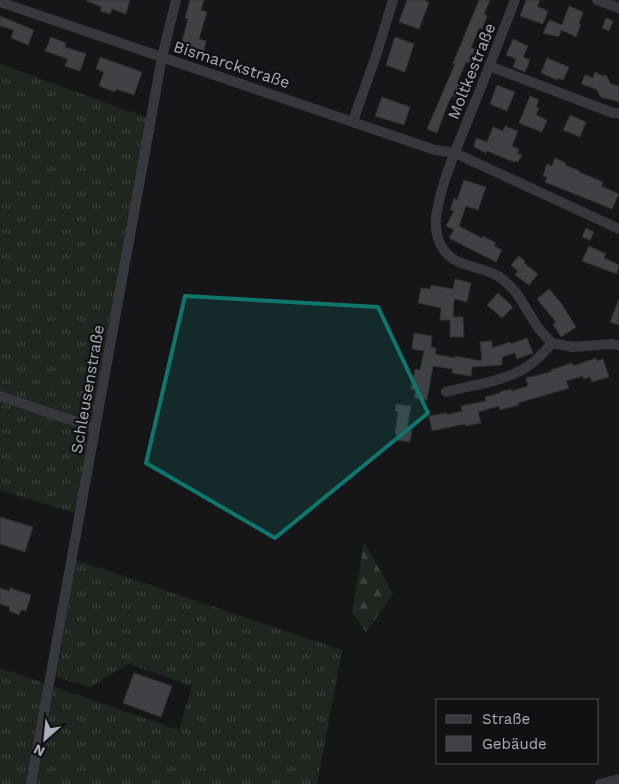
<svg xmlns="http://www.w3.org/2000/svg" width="619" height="784" font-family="'Work Sans',sans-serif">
<defs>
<pattern id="grass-tufts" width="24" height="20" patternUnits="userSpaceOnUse" patternTransform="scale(1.25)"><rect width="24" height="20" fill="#1e261f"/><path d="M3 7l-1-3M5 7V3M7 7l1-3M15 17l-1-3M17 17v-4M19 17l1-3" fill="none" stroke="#3c433d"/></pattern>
<pattern id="forest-firs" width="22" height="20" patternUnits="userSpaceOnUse" patternTransform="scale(1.25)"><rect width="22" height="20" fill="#1e261f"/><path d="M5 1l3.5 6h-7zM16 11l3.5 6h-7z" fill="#3c433d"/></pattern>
</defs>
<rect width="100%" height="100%" fill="#161618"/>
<path fill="url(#grass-tufts)" d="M0 64 156 121 84 516 0 490Z
M76 560 342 650 317 784H0V668L179 730 192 686 129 664 90 687 56 677Z"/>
<path fill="url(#forest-firs)" d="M364 542 393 594 366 632 352 613Z"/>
<path fill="#404145" stroke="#303034" d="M86 0H130L126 14 112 9 110 14 100 11 102 7 86 1Z
M190 0H204L201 10 207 12 199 39 206 41 204 51 181 45 188 19 185 18Z
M407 0H424L429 2 419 29 399 22Z
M479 0H490L484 14 487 16 482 29 479 28 471 48 475 49 469 63 466 62 460 76 458 81 462 83 456 97 453 95 449 101 437 133 427 129 455 64 453 63Z
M526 0H540L537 6 548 11 543 24 520 16Z
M569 6 583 12 579 23 581 24 576 37 561 30 559 37 543 33 549 20 562 25Z
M0 16 34 30 28 45 11 38 14 30 0 26Z
M606 18 613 21 609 31 602 28Z
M51 37 66 43 65 47 86 54 80 71 65 66 68 59 45 51Z
M395 37 414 44 405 72 386 65Z
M513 39 528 46 523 57 530 60 525 72 513 67 516 59 506 55Z
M100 57 142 72 134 95 116 89 115 92 99 86 104 72 96 69Z
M547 58 569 67 563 80 558 78 557 80 541 73Z
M595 72 603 76 606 75 611 84 619 86V102L601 97 596 89 581 84 585 75 593 78Z
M497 85 515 92 507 111 490 104Z
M530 96 539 100 536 107 539 108 536 115 547 120 542 132 519 123Z
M382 97 410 107 404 125 375 116Z
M570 115 586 122 580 137 563 130Z
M505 126 518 131 512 146 519 149 517 153 522 155 518 162 514 161V162L487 151 486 153 474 147 476 138 487 142 493 127 503 131Z
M555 158 566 163 565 165 580 171 579 172 603 182 601 186 619 194 612 209 545 182 547 177 543 176 547 164 552 166Z
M464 180 486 187 478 210 466 206 459 226 482 238 483 236 496 243 494 246 502 250 496 262 449 238 454 230 446 226 454 211 450 210 454 198 457 200Z
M586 228 594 232 590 240 582 237Z
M589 246 606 254 604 258 619 265 617 274 582 261Z
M519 256 525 261 524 263 538 274 529 285 515 275 518 271 511 265Z
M455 279 471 283 467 302 454 299 453 317H463L464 337H450V320H440L441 308 418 303 421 288 430 289 431 285 453 289Z
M549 289 561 303 576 327 561 337 553 324 556 322 537 299Z
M498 293 513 307 502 318 487 305Z
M619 299V325L610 322Z
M414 333 432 336 431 347 436 348 435 354 455 358V356L482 361 480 342 492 341V348L510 342 511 344 527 338 533 353 517 359 515 353 502 357V365L472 367 471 376 452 373 453 369 433 366 427 400 414 398 416 390 411 389 415 369 420 370 424 351 412 349Z
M596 358 597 361 603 359 609 377 592 382 590 377 583 379V376L566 381 569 388 518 403 519 405 500 410 499 406 478 412 481 423 466 426 465 424 432 431 429 416 447 413V415L462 411 461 406 486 401 485 397 500 393 499 392 511 389 512 391 528 386 526 378 551 372V370L572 363 573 366Z
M396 404 411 406 407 429 412 430 410 442 396 440 397 434H395L398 412 395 411Z
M0 517 33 527 25 552 0 544Z
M0 588 9 591 10 588 31 595 26 611 21 610 19 615 9 611 10 607 0 604Z
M134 673 172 686 161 717 123 703Z"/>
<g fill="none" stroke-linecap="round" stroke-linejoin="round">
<path stroke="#37383d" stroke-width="10" d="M515 0C500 39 485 78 469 117 457 148 440 184 436 218 435 228 437 241 444 250 455 267 481 266 498 276 517 288 525 308 537 326 541 332 547 338 552 343L573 347 611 344 619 345
M597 0 619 8
M0 2 435 150 455 153 619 229
M489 66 613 113H619
M353 121 376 56 393 0
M446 392C471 385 503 382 525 368 536 362 544 352 552 343
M0 396 95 428
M31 784 162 57 176 0
M600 784 619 779"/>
</g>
<path fill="#0f766e" fill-opacity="0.2" stroke="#0f766e" stroke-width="4" stroke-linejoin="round" d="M185 296 378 307 428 413 275 538 146 463Z"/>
<g text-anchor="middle" stroke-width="4.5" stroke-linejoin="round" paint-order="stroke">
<g font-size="16" fill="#a8adb8" stroke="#111113">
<text transform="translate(232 64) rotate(18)" y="6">Bismarckstraße</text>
<text transform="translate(471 71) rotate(-68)" y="6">Moltkestraße</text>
<text transform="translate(87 389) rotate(-80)" y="6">Schleusenstraße</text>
</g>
</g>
<rect x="436" y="699" width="162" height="65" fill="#111113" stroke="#4d4f55"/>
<rect x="446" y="715" width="25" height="8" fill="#37383d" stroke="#4d4f55"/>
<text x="482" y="724" font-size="15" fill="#a8adb8">Straße</text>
<rect x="446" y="736" width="25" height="15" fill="#404145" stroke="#4d4f55"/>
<text x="482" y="749" font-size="15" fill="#a8adb8">Gebäude</text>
<g transform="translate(45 739) rotate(207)" stroke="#111113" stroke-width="4" paint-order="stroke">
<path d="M0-4L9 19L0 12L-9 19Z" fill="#a8adb8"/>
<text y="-8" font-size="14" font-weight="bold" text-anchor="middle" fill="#a8adb8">N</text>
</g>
</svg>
